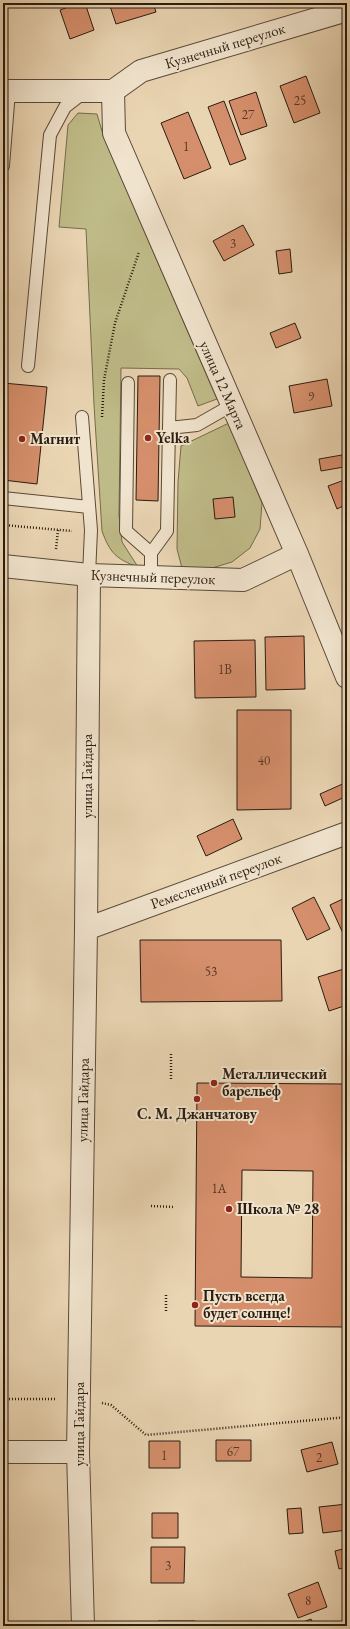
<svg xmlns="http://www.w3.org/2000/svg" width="350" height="1629" font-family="'EB Garamond',serif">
<rect width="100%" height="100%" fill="#ead5b3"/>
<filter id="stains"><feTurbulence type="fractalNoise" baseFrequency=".005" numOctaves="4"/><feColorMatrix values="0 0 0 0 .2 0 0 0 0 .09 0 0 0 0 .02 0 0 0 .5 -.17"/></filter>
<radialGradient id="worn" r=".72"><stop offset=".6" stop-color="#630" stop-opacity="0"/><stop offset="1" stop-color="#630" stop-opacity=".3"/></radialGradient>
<path fill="#bfbb88" stroke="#746c4c" d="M78 113 97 114 104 138 217 399 198 406 187 378 179 369 121 368 119 515 122 542 138 567C116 559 110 553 102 531L94 405 86 229 59 227 68 125Z
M229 423 262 503 260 529 250 548 232 562 212 568H182L177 549 178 482 181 446Z"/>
<path fill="#d68f6c" stroke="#291c10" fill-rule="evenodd" d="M79 3H85L94 30 70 39 60 10Z
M109 3H153L156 12 116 24Z
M306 76 320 113 294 123 280 86Z
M256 92 267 126 241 135 229 101Z
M224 101 246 159 230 165 208 107Z
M188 112 211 168 184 179 161 123Z
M243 225 254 245 224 261 213 241Z
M290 249 292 272 279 274 276 251Z
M295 323 301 338 276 348 270 333Z
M138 376H160L158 501 136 500Z
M327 379 332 406 294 413 289 386Z
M3 383 47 387 37 484 3 480Z
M342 455 344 467 321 471 319 459Z
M347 479V504L337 509 328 486Z
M233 497 235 517 215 519 213 499Z
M304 636 305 689 266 690 265 637Z
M255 640 256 697 195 698 194 641Z
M237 710H291V809L237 810Z
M347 782V796L325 806 320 794Z
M233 819 242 839 206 856 197 836Z
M314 897 330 929 307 940 292 908Z
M347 897V942L330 905Z
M140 940H281L282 1001 141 1002Z
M347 968V1005L329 1011 318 977Z
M197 1083 347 1084V1327L195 1326ZM242 1170 313 1171 312 1278 241 1277Z
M216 1440H251V1461H216Z
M149 1441H180V1468H149Z
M332 1442 338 1464 307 1472 301 1450Z
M347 1504V1530L323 1533 319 1507Z
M301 1508 303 1533 289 1534 287 1509Z
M152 1513H178V1538H152Z
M151 1547H185L184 1583H151Z
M347 1548V1567L339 1569 335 1551Z
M318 1582 327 1607 298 1618 288 1594Z
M311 1619 314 1626H292Z
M158 1621H195V1626H158Z"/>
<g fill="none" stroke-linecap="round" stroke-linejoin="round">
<defs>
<path id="lane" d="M3 166 9 91
M28 366 50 135 65 107 83 93
M170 380 169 428 197 425 232 405
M128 383 126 531 151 553V577
M82 417 91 530 89 575
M3 498 89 507
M151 553 167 531 169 428"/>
<path id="street" d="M3 91H113
M113 91 114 133 297 554 347 677
M113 91 141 71 347 10
M3 566 89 575 243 580 297 554
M86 929 347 833
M3 1452H78
M83 1626 78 1452 86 929 89 575"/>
</defs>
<use href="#lane" stroke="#594a39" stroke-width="14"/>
<use href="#street" stroke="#594a39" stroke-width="24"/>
<path stroke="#291c10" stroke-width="2.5" stroke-dasharray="1 2" stroke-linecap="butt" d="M102 417 104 380 115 323 139 252
M3 525 72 531
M56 549 58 530
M171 1079V1054
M151 1206 175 1207
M166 1311V1294
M3 1399H56
M102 1403 111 1405 146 1435 347 1417"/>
<use href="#lane" stroke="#f1e4ce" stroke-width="12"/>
<use href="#street" stroke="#f1e4ce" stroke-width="22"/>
</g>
<g fill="#8f2418" stroke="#f1e4ce" stroke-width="1.5">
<circle cx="148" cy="438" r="4"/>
<circle cx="22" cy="439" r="4"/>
<circle cx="214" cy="1083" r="4"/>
<circle cx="197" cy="1099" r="4"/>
<circle cx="229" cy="1209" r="4"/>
<circle cx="195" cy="1305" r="4"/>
</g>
<g text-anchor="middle" stroke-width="4" stroke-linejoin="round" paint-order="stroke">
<g font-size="13" fill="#543927">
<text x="300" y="105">25</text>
<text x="248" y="119">27</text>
<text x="186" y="151">1</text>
<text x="233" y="248">3</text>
<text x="311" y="401">9</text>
<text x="225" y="674">1В</text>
<text x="264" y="765">40</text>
<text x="211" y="976">53</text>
<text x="219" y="1193">1А</text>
<text x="233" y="1456">67</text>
<text x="164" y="1460">1</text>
<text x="319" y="1462">2</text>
<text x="168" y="1570">3</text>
<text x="308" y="1605">8</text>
</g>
<g font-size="15" fill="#291c10" stroke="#f1e4ce">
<text transform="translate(225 46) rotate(-17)" y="5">Кузнечный переулок</text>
<text transform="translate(223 385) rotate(66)" y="5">улица 12 Марта</text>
<text transform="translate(153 577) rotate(2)" y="5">Кузнечный переулок</text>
<text transform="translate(87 776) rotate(-90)" y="5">улица Гайдара</text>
<text transform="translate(216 881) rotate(-20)" y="5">Ремесленный переулок</text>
<text transform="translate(83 1100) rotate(-89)" y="5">улица Гайдара</text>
<text transform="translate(79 1424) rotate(-90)" y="5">улица Гайдара</text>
</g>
<g font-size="15" font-weight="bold" fill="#291c10" stroke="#f1e4ce" text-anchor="start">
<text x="156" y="443">Yelka</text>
<text x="30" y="444">Магнит</text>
<text x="222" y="1079">Металлический<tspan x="222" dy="17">барельеф</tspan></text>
<text x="197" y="1119" text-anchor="middle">С. М. Джанчатову</text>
<text x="237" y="1214">Школа № 28</text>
<text x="203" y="1301">Пусть всегда<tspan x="203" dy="17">будет солнце!</tspan></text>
</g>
</g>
<rect width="350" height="1629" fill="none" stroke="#ead5b3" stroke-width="16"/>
<rect x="4" y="4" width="342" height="1621" fill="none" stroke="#291c10" stroke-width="2"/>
<rect x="8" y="8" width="334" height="1613" fill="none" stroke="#291c10"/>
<rect width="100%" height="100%" filter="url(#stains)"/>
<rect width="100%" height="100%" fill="url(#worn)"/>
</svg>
